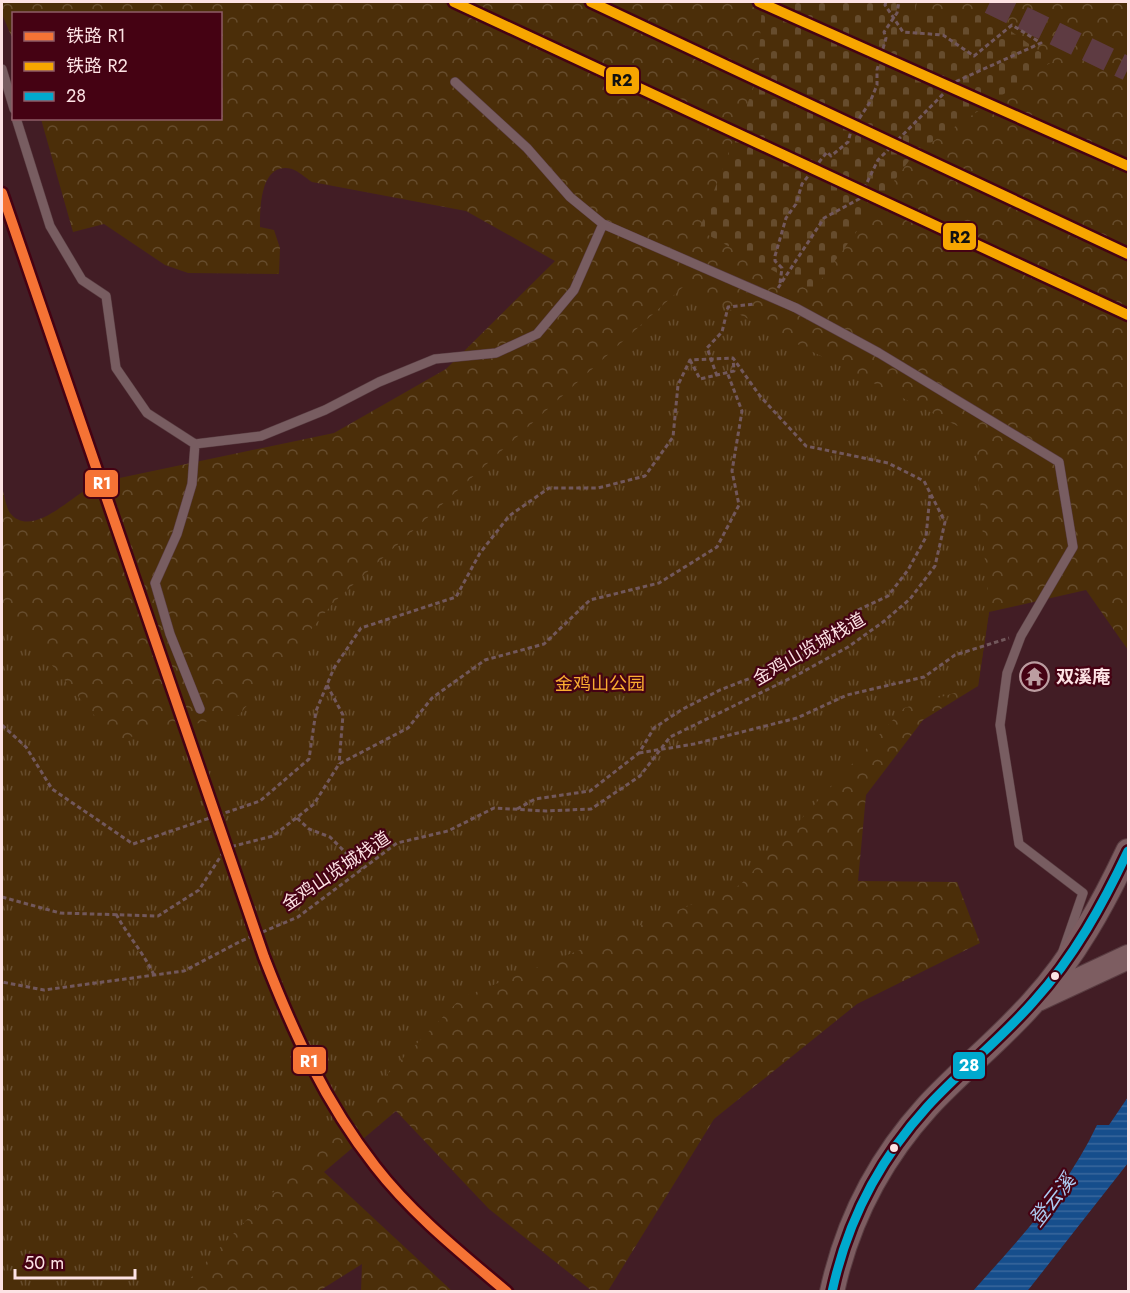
<svg xmlns="http://www.w3.org/2000/svg" width="1130" height="1293" font-family="Jost,'Noto Sans SC',sans-serif">
<defs>
<pattern id="forest-crowns" width="20" height="18" patternUnits="userSpaceOnUse" patternTransform="scale(1.5)"><rect width="20" height="18" fill="#4b2e09"/><path d="M2 6a3 3 0 1 1 6 0M12 15a3 3 0 1 1 6 0" fill="none" stroke="#664c2d"/></pattern>
<pattern id="cemetery-stones" width="16" height="16" patternUnits="userSpaceOnUse" patternTransform="scale(1.5)"><rect width="16" height="16" fill="#4b2e09"/><path d="M2 7V4a2 2 0 0 1 4 0v3zM10 15v-3a2 2 0 0 1 4 0v3z" fill="#664c2d"/></pattern>
<pattern id="park-tufts" width="24" height="20" patternUnits="userSpaceOnUse" patternTransform="scale(1.5)"><rect width="24" height="20" fill="#4b2e09"/><path d="M3 7l-1-3M5 7V3M7 7l1-3M15 17l-1-3M17 17v-4M19 17l1-3" fill="none" stroke="#664c2d"/></pattern>
<pattern id="water-rules" width="6" height="5" patternUnits="userSpaceOnUse" patternTransform="scale(1.5)"><rect width="6" height="5" fill="#164e8c"/><path d="M0 2.5h6" fill="none" stroke="#39679c"/></pattern>
</defs>
<rect width="100%" height="100%" fill="#421d25"/>
<path fill="url(#forest-crowns)" d="M2 2H1128V650L1086 590 989 612 978 686 923 720 866 795 858 881 957 882 980 943 857 1004 714 1119 608 1291H592L489 1209 396 1111 324 1172 452 1291H361L362 1264 319 1291H2V487C4 494 6 507 10 513 30 538 67 501 84 491 91 486 101 484 110 480L334 433 446 369 555 261 466 211 312 182C306 178 298 171 292 169 260 161 260 208 260 227L274 230 280 248 279 274 188 273 165 265 104 224 73 232 41 119 220 118V14H14L13 40 2 14Z"/>
<path fill="url(#cemetery-stones)" d="M762 2H917L914 16 988 15 1053 61 914 154 812 292 699 230 758 76Z"/>
<path fill="url(#park-tufts)" d="M684 286 975 435 989 612 978 686 904 708 740 885 461 998 178 1291H2V614H9L115 740 239 715 334 602Z"/>
<path fill="url(#water-rules)" d="M1128 1097V1163L1029 1289 1027 1291H973C1019 1239 1067 1189 1097 1125H1109Z"/>
<g fill="none" stroke-linecap="round" stroke-linejoin="round">
<path stroke="#5e3b42" stroke-width="24" stroke-dasharray="24 12" stroke-linecap="butt" d="M990 2 1128 69"/>
<defs>
<path id="lane" d="M2 69 14 109
M16 118 50 226 82 280 106 296 116 368 147 413 195 444 261 436 325 410 379 382 435 359 496 353 537 334 574 290 603 224 570 197 527 148 455 82
M603 224 796 308 879 353 1059 462 1073 547 1021 636 1007 673 1000 725 1019 844 1083 893 1063 951
M195 444 192 484 177 534 155 583 170 634 200 709"/>
<path id="secondary" d="M1038 999 1128 957
M832 1292C847 1222 879 1160 927 1107 961 1070 1001 1039 1034 1001 1074 957 1103 904 1128 851"/>
</defs>
<use href="#lane" stroke="#593c41" stroke-width="10"/>
<use href="#secondary" stroke="#593c41" stroke-width="26"/>
<path stroke="#72585c" stroke-width="3" stroke-dasharray="4.5 3" stroke-linecap="butt" d="M780 283 782 268 775 261V256L786 218 796 204 802 184 827 152 831 156 848 142 851 131 870 102 877 85V70L886 38 884 32 897 13 899 2
M778 288 824 218 859 199 878 160 955 82 1041 43 1012 25 974 56 943 35 903 32 885 5 886 2
M690 360 700 379 734 371 733 358
M717 376 707 348 722 332 728 307 755 304
M327 685 343 715 339 764
M639 753 694 744 797 718 847 695 924 677 955 655 1009 638
M517 809 535 799 590 791 639 753 654 728 681 710 720 690 797 660 858 610 888 596 908 570 926 537 930 495
M297 818 309 829 330 837 362 869
M2 897 60 913 158 916 199 890 226 848 273 836 314 804 339 764 408 728 432 698 485 660 544 644 590 600 659 583 717 547 739 505 732 471 742 411 727 372
M116 914C128 936 143 952 154 975"/>
<use href="#lane" stroke="#785d61" stroke-width="9"/>
<use href="#secondary" stroke="#7d5d61" stroke-width="24"/>
<path stroke="#72585c" stroke-width="3" stroke-dasharray="4.5 3" stroke-linecap="butt" d="M2 725 26 747 52 789 133 844 260 801 309 759 316 711 334 668 361 628 456 597 480 553 509 516 549 488H598L645 476 673 437 678 385 690 360 733 358 760 396 806 446 888 463 924 481 945 522 935 566 910 599 883 622 848 647 797 675 670 737 640 776 591 809 546 811 494 808 448 831 397 843 298 917 241 941 184 971 44 990 2 982"/>
<defs>
<path id="bus-1" d="M832 1292C847 1222 879 1160 927 1107 961 1070 1001 1039 1034 1001 1074 957 1103 904 1128 851"/>
</defs>
<use href="#bus-1" stroke="#450213" stroke-width="14"/>
<use href="#bus-1" stroke="#00a9ce" stroke-width="9"/>
<defs>
<path id="rail-1" d="M2 193 264 957C293 1032 325 1102 375 1166 412 1214 461 1253 507 1292"/>
<path id="rail-2" d="M454 2 1128 315
M591 2 1128 254
M759 2 1128 166"/>
</defs>
<use href="#rail-1" stroke="#450213" stroke-width="15"/>
<use href="#rail-2" stroke="#450213" stroke-width="15"/>
<use href="#rail-1" stroke="#f57335" stroke-width="10"/>
<use href="#rail-2" stroke="#f7a600" stroke-width="10"/>
</g>
<defs>
<symbol id="temple-ring" viewBox="-11 -11 22 22"><circle r="9.5" fill="#450213" stroke="#bc9da1" stroke-width="1.5"/><path d="M0-6L5-2H3V0L6.5 2.5H4V6H1.5V3h-3V6H-4V2.5H-6.5L-3 0V-2H-5Z" fill="#bc9da1"/></symbol>
</defs>
<g fill-rule="evenodd">
<use href="#temple-ring" x="1018" y="660" width="33" height="33"/>
</g>
<g fill="#fde2e4" stroke="#450213" stroke-width="2">
<circle cx="1055" cy="976" r="5"/>
<circle cx="894" cy="1148" r="5"/>
</g>
<g text-anchor="middle" stroke-width="4.5" stroke-linejoin="round" paint-order="stroke">
<g font-size="18" fill="#fde2e4" stroke="#450213">
<text transform="translate(809 649) rotate(-30)" y="6">金鸡山览城栈道</text>
<text transform="translate(336 871) rotate(-34)" y="6">金鸡山览城栈道</text>
</g>
<g font-size="18" font-weight="bold" fill="#fde2e4" stroke="#450213" text-anchor="start">
<text x="1056" y="683">双溪庵</text>
</g>
<g font-size="18" fill="#faad31" stroke="#450213">
<text x="600" y="690">金鸡山公园</text>
</g>
<g font-size="20" font-style="italic" fill="#accbf1" stroke="#450213">
<text transform="translate(1052 1200) rotate(-52)" y="7">登云溪</text>
</g>
</g>
<g stroke="#450213" stroke-width="2">
<rect x="605" y="66" width="35" height="29" rx="6" fill="#f7a600"/>
<rect x="942" y="222" width="35" height="29" rx="6" fill="#f7a600"/>
<rect x="84" y="469" width="35" height="29" rx="6" fill="#f57335"/>
<rect x="292" y="1046" width="35" height="29" rx="6" fill="#f57335"/>
<rect x="952" y="1051" width="34" height="29" rx="6" fill="#00a9ce"/>
</g>
<g font-size="16" text-anchor="middle" font-weight="bold" fill="#fff">
<text x="102" y="489">R1</text>
<text x="309" y="1067">R1</text>
<text x="969" y="1071">28</text>
</g>
<g font-size="16" text-anchor="middle" font-weight="bold" fill="#111">
<text x="622" y="86">R2</text>
<text x="960" y="243">R2</text>
</g>
<rect width="1130" height="1293" fill="none" stroke="#fde2e4" stroke-width="6"/>
<rect x="12" y="12" width="210" height="108" fill="#450213" stroke="#8f5c67" stroke-width="1.5"/>
<rect x="24" y="32" width="30" height="9" fill="#f57335" stroke="#8f5c67" stroke-width="1.5"/>
<text x="66" y="42" font-size="18" fill="#fde2e4">铁路 R1</text>
<rect x="24" y="62" width="30" height="9" fill="#f7a600" stroke="#8f5c67" stroke-width="1.5"/>
<text x="66" y="72" font-size="18" fill="#fde2e4">铁路 R2</text>
<rect x="24" y="92" width="30" height="9" fill="#00a9ce" stroke="#8f5c67" stroke-width="1.5"/>
<text x="66" y="102" font-size="18" fill="#fde2e4">28</text>
<path d="M15 1269v9h120v-9" fill="none" stroke="#fde2e4" stroke-width="3"/>
<text x="24" y="1269" font-size="18" fill="#fde2e4" stroke="#450213" stroke-width="4.5" paint-order="stroke">50 m</text>
</svg>
